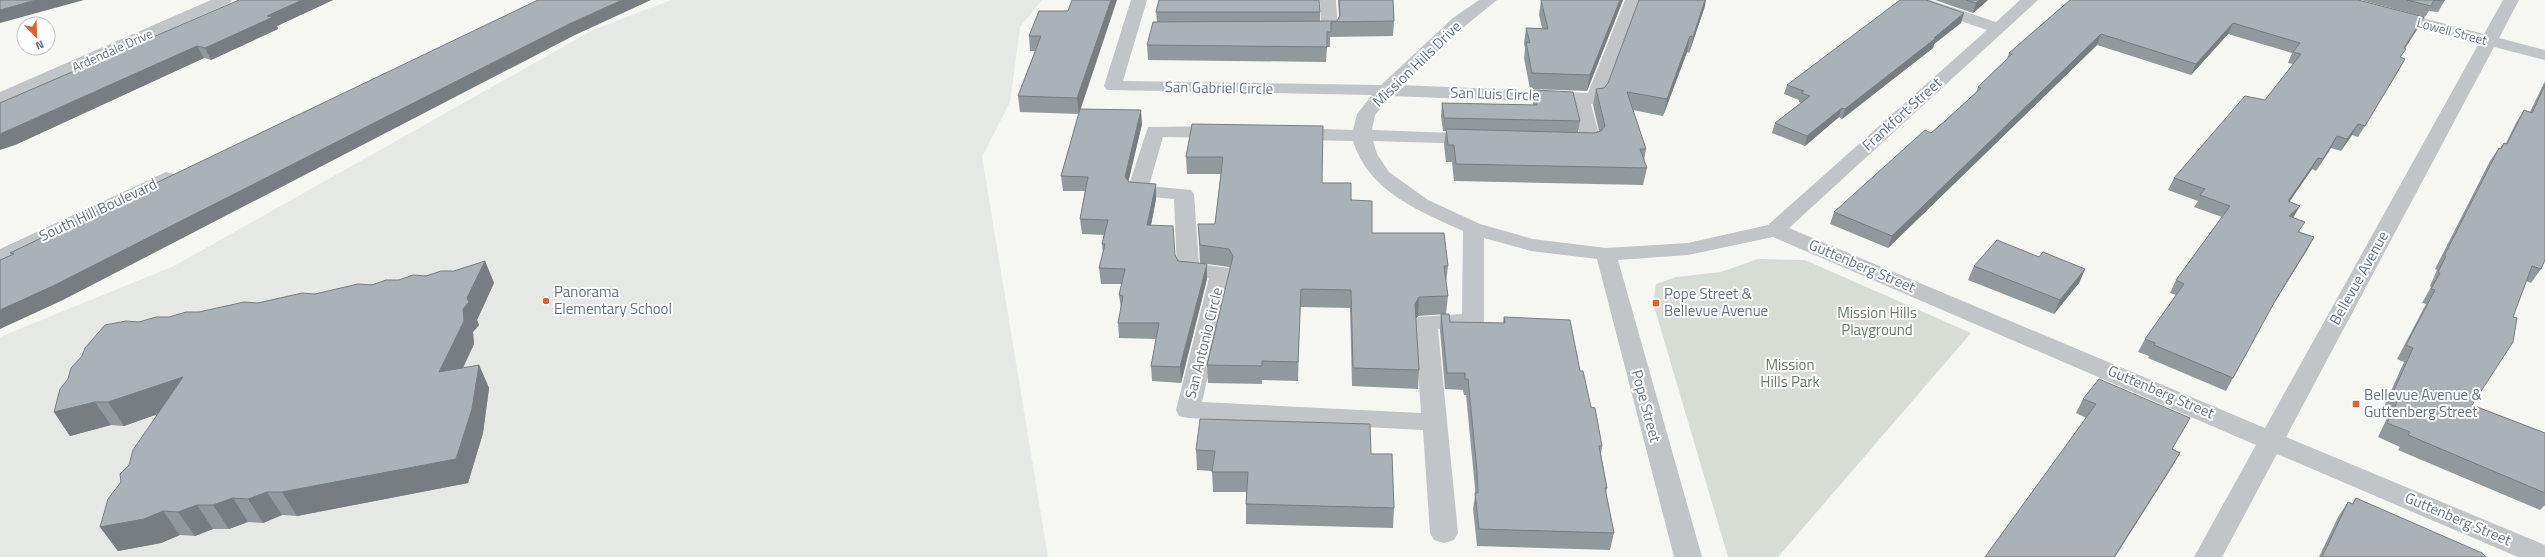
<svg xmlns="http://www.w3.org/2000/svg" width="2545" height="557" font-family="'Titillium Web',sans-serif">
<rect width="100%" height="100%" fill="#f6f6f3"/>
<path fill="#e6e8e6" d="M671 0H1042L1020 27 1010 102 982 157 1048 557H0V337L174 266 593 30Z"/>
<path fill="#d7ddd4" d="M1758 259 1805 260 1971 333 1778 557H1728L1653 303 1656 284 1676 277 1721 272Z"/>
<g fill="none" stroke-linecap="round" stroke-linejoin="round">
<path fill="#c1c5c8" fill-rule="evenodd" d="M211 0H232L230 3 0 104V92Z
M1131 0H1147L1123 81 1381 85 1453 18 1479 0H1497L1465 26 1401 85 1588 93 1625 0H1641L1604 99 1601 103 1591 104 1601 142 1598 146 1591 148 1564 145 1561 141 1564 137 1580 136 1572 103 1391 96 1375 115 1372 130 1481 134 1484 138 1481 142 1474 144 1373 141 1377 154 1389 172 1428 200 1480 224 1533 239 1606 248 1688 243 1768 225 1987 30 1908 3 1906 0H1930L1996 22 2020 0H2038L1789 228 2265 428 2479 43 2330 3 2328 0H2355L2484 34 2503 0H2519L2499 38 2545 50V60L2494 47 2286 437 2545 545V557H2518L2277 454 2222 557H2194L2256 445 1773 237 1688 255 1618 260 1702 557H1674L1597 259 1531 251 1484 238V321L1481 326 1438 329 1458 533 1454 540 1444 543 1434 540 1430 533 1423 430 1188 418 1179 416 1176 410 1209 278 1180 275 1177 270 1174 199 1130 195 1127 191 1148 127 1220 126 1227 128 1229 132 1227 136 1220 138 1163 137 1149 186 1191 190 1194 194 1199 264 1229 268 1232 273 1202 402 1421 413 1415 322 1418 317 1462 314 1463 231C1419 211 1368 191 1353 141L1293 140 1286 138 1284 134 1286 130 1293 128 1353 130 1357 114 1372 95 1107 90 1104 86Z
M1320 0H1336L1338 30 1336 34H1303L1301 30 1303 26 1321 25Z
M166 172 173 174 176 178 173 182 0 263V249Z"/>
</g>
<path fill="#92999d" d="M239 0H333L277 26 278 29 211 60 204 58 15 145Z
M1338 0H1393L1394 21 1393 36 1330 37V47H1327L1326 62 1148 60 1147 45 1157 22 1156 12H1320V21H1337L1339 17Z
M1541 0H1623L1587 91 1530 89 1524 58 1525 48 1524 44 1526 28H1542L1539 15Z
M1935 0H1988L1973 13Z
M2070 0 2418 28 2405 48 2401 57 2399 70 2358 137 2352 135 2341 151 2331 148 2316 171 2312 169 2289 202 2293 217 2300 232 2314 237 2307 250 2269 311 2226 391 2148 358 2149 356 2138 352 2145 339 2176 295 2170 293 2176 280 2222 217 2194 207 2198 201 2168 190 2174 178 2265 100 2293 64 2288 63 2292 53 2228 34 2191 75 2097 45 1888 248 1830 224 1834 212 1931 133 1976 93 1978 87 2007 59 2009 53Z
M2361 0H2445L2438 12 2429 11 2425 17Z
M1705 6 1689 53 1687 52 1663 116 1633 110 1646 149 1644 161 1647 168 1643 185 1454 181 1452 162H1446L1444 145 1446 131H1443L1441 116 1442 103 1533 105V103L1534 90 1580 121 1578 132 1594 133 1599 131 1593 105 1596 89 1604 88 1608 83Z
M1068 11 1081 109 1142 124 1128 181 1156 199 1151 225 1175 255 1178 261 1207 279 1181 383 1152 381 1151 366 1156 339 1119 338 1118 323 1121 309 1119 295 1122 284H1101L1099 268 1103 254 1102 244 1104 235 1082 234 1080 219 1085 191H1063L1061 176 1079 114 1020 112 1018 96 1035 51H1030L1029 36Z
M1961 23 1934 44 1933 48 1842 119 1839 117 1805 146 1772 133 1775 123 1801 103 1799 102V100L1784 94 1787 85Z
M2545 81V260L2541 269 2531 283 2526 281 2472 405 2545 433V506H2544L2540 510 2398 450 2400 447 2378 437 2389 414 2382 411 2404 362 2397 359 2426 304 2422 303 2431 287 2430 286 2437 270 2435 269 2490 161 2499 148H2500L2504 143H2506L2516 123 2524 110 2530 112Z
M1192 124 1322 183 1351 200 1372 233 1448 266 1446 283 1448 296 1446 314 1418 316 1416 318 1419 370 1418 389 1352 386 1350 308 1300 307 1298 381 1262 380V384L1208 383 1207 365 1230 268 1229 267 1200 263 1198 224H1215L1221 174H1187L1186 157Z
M2039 257 2085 269 2079 283 2054 314 1968 280 1974 266Z
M485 261 494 283 477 320 479 325 473 332 474 344 463 368 479 365 489 388 483 433 468 483 297 516 282 515 263 523 248 522 229 529H213L195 536 180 535 161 543 118 551 100 527 129 465 157 414 124 426 111 425 70 436 54 412 139 322 454 271Z
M1441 314 1450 322 1503 323 1504 317 1580 371 1602 446 1601 454 1607 488 1606 493 1614 533 1610 550 1477 546 1473 509 1475 496V488L1466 395H1464L1463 390 1445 389 1440 330Z
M2083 399 2190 418 2172 449 2180 453 2172 467 2086 418 2076 413Z
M1196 450 1371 454 1394 508 1393 528 1246 524V492H1213L1212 471 1197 470Z
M2356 498 2486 557H2319L2338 517 2348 502 2352 504Z"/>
<path fill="#777d80" d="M36 0H84L0 23V10Z
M302 0H333L277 26 278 29 211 60 205 48 267 16Z
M622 0H651L573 36 63 300 0 329V310L569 24Z
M1111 0H1117L1079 114 1077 98Z
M1620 0H1623L1587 91 1590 75Z
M1705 0H1706L1705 6 1689 53 1693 37Z
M1980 0H1988L1973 13 1976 3Z
M1964 13 1961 23 1934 44 1933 48 1842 119 1845 109Z
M2424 17 2418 28 2398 59 2404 48Z
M2233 23 2228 34 2191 75 2196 64Z
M2101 34 2097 45 1888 248 1892 236Z
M1690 36 1687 52 1663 116 1667 99Z
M197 46 204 58 15 145 0 150V134Z
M2405 59 2399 70 2358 137 2365 126Z
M1842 108 1839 117 1805 146 1807 136Z
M1141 110 1142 124 1126 192 1125 177Z
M2358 124 2352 135 2341 151 2347 139Z
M2337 136 2331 148 2316 171 2323 159Z
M2318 158 2312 169 2281 214 2288 201Z
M1156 184V199L1148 240 1147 225Z
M2300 206 2293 218 2289 216Z
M2314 237 2307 250 2268 313 2275 301Z
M485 261 494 283 477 320 479 325 473 332 474 344 450 395 439 372 467 298Z
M1207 264V279L1181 383 1180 367Z
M2085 269 2079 283 2054 314 2060 300Z
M1419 297 1418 316 1414 322 1415 304Z
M479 365 489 388 483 433 468 483 297 516 282 492Z
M183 377 198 400 124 426 108 402Z
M95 402 111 425 70 436 54 412Z
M2180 453 2172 467 2115 557H2114Z
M267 492 282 515 263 523 248 499Z
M233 498 248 522 229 529 213 505Z
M197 505 213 529 195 536 178 512Z
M163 511 180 535 161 543 118 551 100 527Z"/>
<path fill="#aab2b7" stroke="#777d80" d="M0 0H36L0 10Z
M239 0H302L267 16 273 17 205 48 197 46 0 134V103Z
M538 0H622L569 24 53 286 0 310V260L14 254 10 253Z
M1072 0H1111L1077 98 1018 96 1041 36H1029L1039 11H1068Z
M1159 0H1319L1320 12H1156Z
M1339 0H1393L1394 21 1331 22V32H1327V47L1147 45 1153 22 1337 21 1340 15Z
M1541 0H1620L1590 75 1532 73 1526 42 1530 43 1526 28 1548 29Z
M1639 0H1705L1693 37 1690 36 1667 99 1627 92 1646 149H1640L1647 168 1456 164 1454 145H1448L1446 129 1594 133 1601 131 1605 126 1596 89 1604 88 1608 83Z
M1900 0H1926L1964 13 1934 38H1936L1845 109 1842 108 1807 136 1775 123 1810 96 1801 93 1804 91 1787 85Z
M1966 0H1980L1976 3Z
M2070 0H2358L2424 17 2404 48 2406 49 2400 57 2405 59 2365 126 2358 124 2347 139 2337 136 2323 159 2318 158 2288 201 2300 206 2289 216 2305 222 2298 232 2314 237 2275 301 2233 378 2154 345 2155 343 2145 339 2184 284 2176 280 2230 206 2200 195 2205 189 2174 178 2245 96 2265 100 2301 54 2293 52 2300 43 2233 23 2196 64 2101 34 1892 236 1834 212 1925 130 1931 133 1945 121 1981 88 1978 87 2012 54 2009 53Z
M2407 0H2444V1L2434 0 2431 6Z
M2545 85V260L2541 269 2532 266 2513 317 2517 318 2513 342 2472 405 2545 433V493L2408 435 2410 432 2387 423 2398 400 2391 397 2413 348 2406 345 2435 290 2431 289 2440 273 2438 272 2446 256H2444L2499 148 2501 149 2504 143 2507 144 2524 110 2532 113Z
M1534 90 1573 92 1580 121 1444 118 1442 103 1537 105Z
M1080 109 1141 110 1125 177 1129 182 1156 184 1147 225 1173 226 1175 255 1178 261 1207 264 1180 367 1151 366 1159 323H1118L1123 296 1119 295 1125 269 1099 268 1105 244H1102L1108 220 1080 219 1088 177 1061 176Z
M1192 124 1323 126 1322 183H1351V200L1372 201V233H1444L1448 266H1444L1448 296 1419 297 1415 304 1419 370 1353 368 1351 290 1301 289 1298 362 1262 361V366L1207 365 1233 256 1229 249 1200 245 1198 224H1215L1223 157H1186Z
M1997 240 2039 257 2043 252 2085 269 2060 300 1974 266Z
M485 261 467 298 469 302 463 309 464 321 439 372 479 365 472 409 456 459 282 492H267L248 499 233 498 213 505H197L178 512 163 511 144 519 100 527 108 499 121 482 120 474 129 465 133 450 183 377 108 402H95L54 412 60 389 68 379 71 368 82 356 85 348 105 325 126 321 139 322 156 317H169L186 312H199L244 302 258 303 302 293 315 294 358 284 372 285 386 280H399L413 275 426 276 441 271H454Z
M1441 314H1449L1450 322 1505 323 1504 317 1570 320 1580 371H1583L1591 407 1595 408 1602 446H1599L1607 488H1605L1614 533 1479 529 1475 493H1478L1477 471 1468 379H1465V373H1447Z
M2099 379 2190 418 2172 449 2180 453 2114 557H1985L2096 404 2083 399Z
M1200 419 1370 424 1371 454H1392L1394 508 1246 504 1248 472H1212L1215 451 1196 450Z
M2356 498 2482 553 2486 557H2322L2348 502 2353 504Z"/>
<g fill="#e15f28" stroke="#fff" stroke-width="1.5">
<circle cx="546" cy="301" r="4"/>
<rect x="1652" y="299" width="8" height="8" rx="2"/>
<rect x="2352" y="400" width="8" height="8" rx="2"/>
</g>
<g text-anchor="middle" stroke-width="4" stroke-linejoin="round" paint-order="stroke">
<g font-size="13" fill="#657483" stroke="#fff">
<text transform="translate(2452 31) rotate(15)" y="5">Lowell Street</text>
<text transform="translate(112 50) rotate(-24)" y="5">Ardendale Drive</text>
</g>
<g font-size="15" fill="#657483" stroke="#fff">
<text transform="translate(1417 64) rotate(-44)" y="5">Mission Hills Drive</text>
<text transform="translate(1219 88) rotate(1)" y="5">San Gabriel Circle</text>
<text transform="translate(1495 94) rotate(2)" y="5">San Luis Circle</text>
<text transform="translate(1902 114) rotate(-42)" y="5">Frankfort Street</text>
<text transform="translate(98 210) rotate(-25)" y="5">South Hill Boulevard</text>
<text transform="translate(1862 266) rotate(23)" y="5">Guttenberg Street</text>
<text transform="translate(2359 278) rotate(-61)" y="5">Bellevue Avenue</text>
<text transform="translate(1204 343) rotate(-76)" y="5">San Antonio Circle</text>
<text transform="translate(2161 392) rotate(23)" y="5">Guttenberg Street</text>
<text transform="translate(1646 406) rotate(75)" y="5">Pope Street</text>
<text transform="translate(2458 519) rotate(23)" y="5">Guttenberg Street</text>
</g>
<g font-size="15" fill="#657483" stroke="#fff" text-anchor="start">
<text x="554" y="297">Panorama<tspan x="554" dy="17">Elementary School</tspan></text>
<text x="1664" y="299">Pope Street &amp;<tspan x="1664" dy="17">Bellevue Avenue</tspan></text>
<text x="2364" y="400">Bellevue Avenue &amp;<tspan x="2364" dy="17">Guttenberg Street</tspan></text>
</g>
<g font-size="15" fill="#677b64" stroke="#fff">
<text x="1877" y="318">Mission Hills<tspan x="1877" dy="17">Playground</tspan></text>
<text x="1790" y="370">Mission<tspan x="1790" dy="17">Hills Park</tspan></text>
</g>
</g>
<g transform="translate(36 36) rotate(157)"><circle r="19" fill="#ffffff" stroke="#c1c7cd"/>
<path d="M0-3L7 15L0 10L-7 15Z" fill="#e15f28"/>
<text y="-6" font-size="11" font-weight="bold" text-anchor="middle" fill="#657483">N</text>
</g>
</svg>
